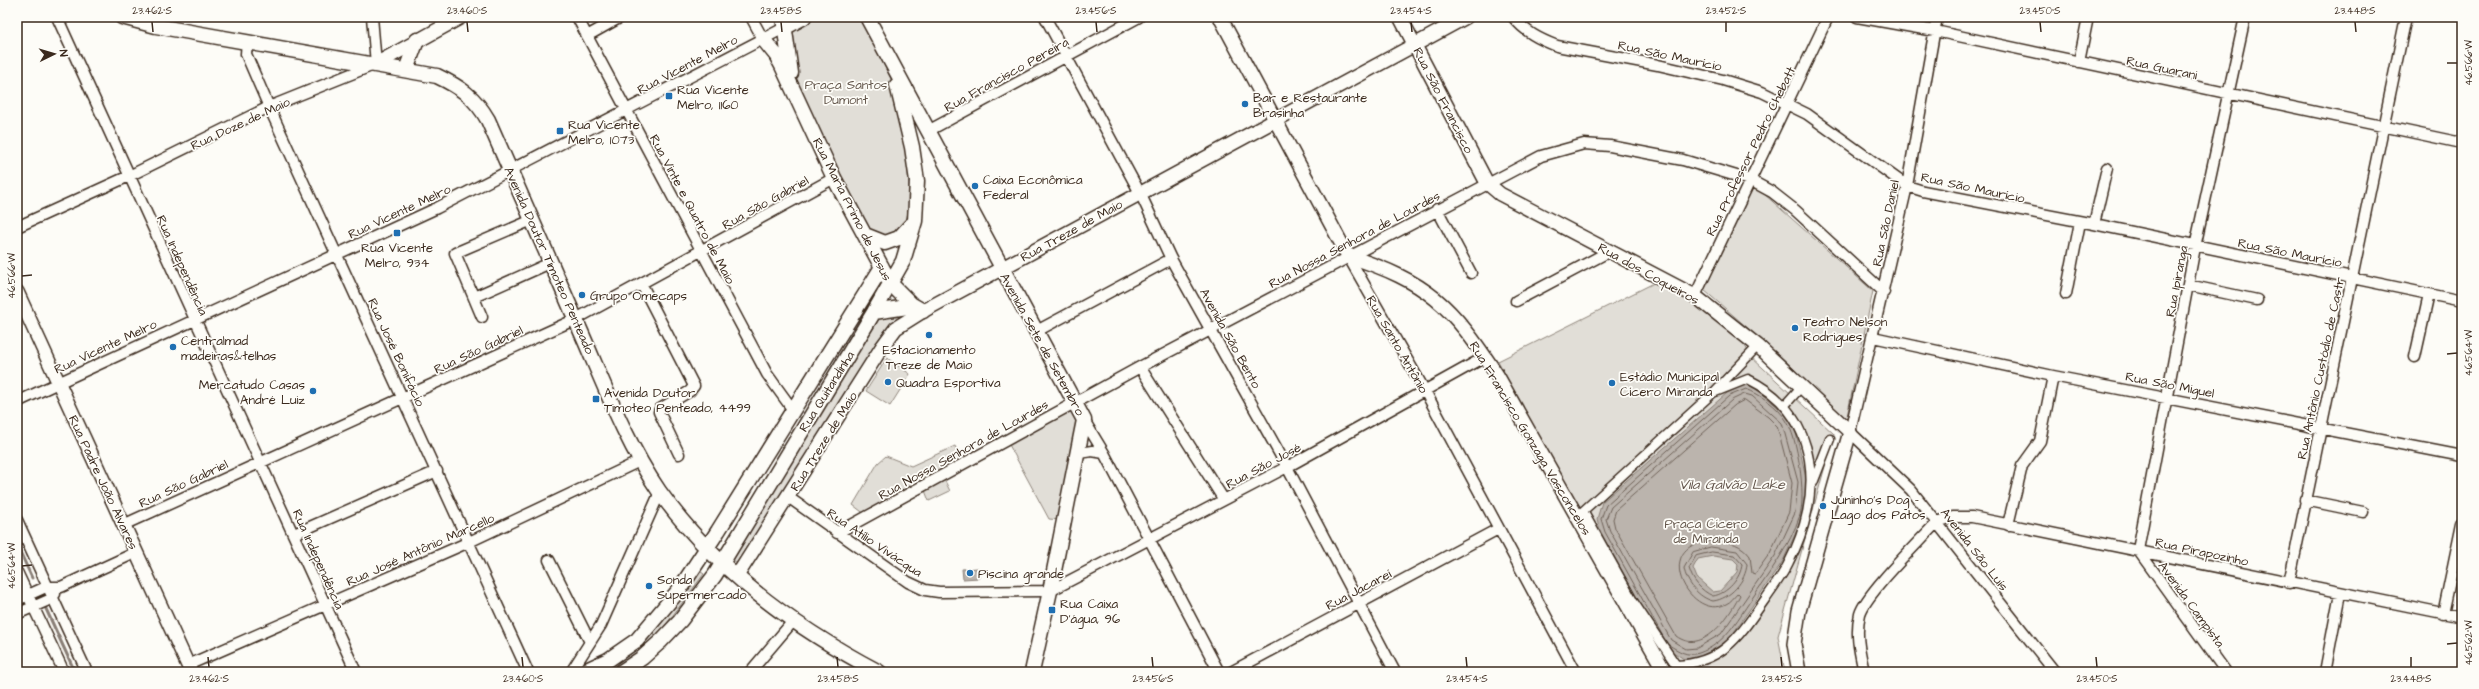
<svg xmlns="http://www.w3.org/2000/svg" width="2479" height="689" font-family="'Architects Daughter',sans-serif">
<rect width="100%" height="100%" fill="#fdfcf7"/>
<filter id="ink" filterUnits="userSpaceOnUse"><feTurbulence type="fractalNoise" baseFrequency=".025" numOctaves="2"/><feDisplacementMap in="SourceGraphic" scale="8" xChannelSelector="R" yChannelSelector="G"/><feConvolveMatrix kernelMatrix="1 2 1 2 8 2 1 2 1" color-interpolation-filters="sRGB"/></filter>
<g filter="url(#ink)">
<path fill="#e1ded7" stroke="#8e847a" d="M786 17H860L891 79 907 155 910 206 904 226 890 239 870 231 817 135 795 76Z
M1754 185 1873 291 1846 421 1787 362 1704 290Z
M1656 282C1682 297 1742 326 1749 355L1834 434 1778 636 1785 672H1673L1583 511 1562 480 1498 361Z
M903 311 742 566 727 556 875 313Z
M887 358 910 374 890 406 866 391Z
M1070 407 1081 425 1062 520 1049 519 1007 441Z
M955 446 963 462 866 515 853 505 878 463 886 456 911 466Z
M944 479 950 491 929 501 924 488Z
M697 569 704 574 652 643 611 672H589L614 660Z"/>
<path fill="#bbb4ad" stroke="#887d74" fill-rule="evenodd" d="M1745 384 1756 388 1790 418 1796 433 1807 482 1804 515 1783 561 1728 641 1700 657 1684 659 1665 647 1601 534 1597 519 1602 502 1727 393ZM1713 556 1733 559 1738 564 1737 572 1720 591 1713 592 1697 578 1693 568 1698 559Z
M978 568 979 578 963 579 962 569Z"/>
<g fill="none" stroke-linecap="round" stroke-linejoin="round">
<path stroke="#6e6157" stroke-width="1" d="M1745 394 1752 396 1782 423 1798 482 1795 513 1775 556 1721 634 1697 648 1686 649 1671 640 1610 531 1606 519 1611 507 1732 400Z
M1745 400 1768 417 1777 426 1792 483 1789 512 1770 553 1755 574 1752 573 1750 556C1741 544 1731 542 1716 541 1647 540 1690 623 1726 604 1731 602 1734 597 1738 593L1740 595C1729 617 1703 656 1676 636L1615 528 1613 519 1616 510 1735 405Z
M1711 547 1737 551 1747 564C1746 581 1730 599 1713 601 1699 598 1686 582 1684 568L1693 552Z
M1712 552 1734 555 1742 564C1741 578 1727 594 1713 596 1701 591 1692 580 1689 568L1696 556Z
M1665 640 1605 532 1601 519 1606 505 1729 396 1746 389C1760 394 1778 407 1786 420 1798 438 1806 495 1800 515 1790 546 1769 573 1751 600 1737 620 1725 644 1699 653 1687 657 1679 651 1669 645"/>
<path stroke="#887d74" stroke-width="3" d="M17 545 32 578
M46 609 75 672"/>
<defs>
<path id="pedestrian" d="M1713 393 1748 379C1822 415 1823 497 1789 562 1783 575 1774 586 1766 598 1740 635 1724 663 1676 665L1633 601 1583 511 1713 393 1758 346
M1785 405 1801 387
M1813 483 1830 439"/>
<path id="minor" d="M57 17 356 672
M577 17 767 374 793 410
M751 17 763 39
M1045 17 1141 195 1171 259 1287 467 1395 672
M1513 17C1525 32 1539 39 1557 46L1658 65 1723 80 1762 92 1807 114 1907 186 1923 191 2094 224 2462 301
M1857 17 1935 31 2462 143
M1937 17 1907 186 1850 432 1911 490 2055 672
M587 36 621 17
M247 41 246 54 269 107 528 672
M2079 62 2088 17
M928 131 1139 17
M1437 209 1471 273
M2094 224 2107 168
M17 227 129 176 269 107 376 64 372 17
M1348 256 1425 391 1576 672
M642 285 694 386 690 391 660 409 659 412 679 454
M2188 285 2257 300
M2066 294 2080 222
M1695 296 1828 17
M474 297 550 263
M1516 301 1610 251
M482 317 455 253 532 220
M1035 332 1171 259
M1873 337 2053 376 2462 456
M2415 357 2429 294
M1140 367 1224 500
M17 402 437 208 784 28
M1084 420 1104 453 1219 672
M1079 453 1092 451 1104 453
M788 497 908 582 925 590 939 592 1050 591 1287 467 1485 357
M2305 500 2363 512
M17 520 87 672
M123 525 576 319 834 178
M2008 525 2022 466 2040 441 2053 376
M837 533 1140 367 1541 156 1584 144 1610 146 1683 160 1750 180 1772 192 1795 210 1884 292
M294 534 437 471
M549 560 590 642
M17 572 64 672
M2289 583 2406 17
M17 600 46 587H61L137 552
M17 614 51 599 55 594
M2443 614 2462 523
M188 665 469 542 640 461
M571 672 601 625 660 492
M750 672 794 620
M1231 672 1498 529
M1864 672C1860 653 1855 634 1860 614 1866 593 1920 541 1937 522L1953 517H1972L2462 617
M2226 672 2138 550 2195 247 2245 17
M2325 672 2340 593"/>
<path id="tertiary" d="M1220 17 1348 256C1429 282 1451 305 1497 375L1665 672
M1400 17 1487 183 1500 194 1695 296 1758 346 1850 432 1799 611 1794 644 1799 672
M376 64 461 17
M17 292 191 672
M737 576 882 347 896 328 923 311 1466 17"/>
<path id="secondary" d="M122 17 156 26 437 76C460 87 475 97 488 120 520 193 553 267 585 341 607 392 628 446 659 491 715 570 795 628 879 672
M783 17 791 73
M867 17 1084 420 1050 591 1032 672
M784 28 804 17
M763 39 776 55 782 66 834 178 891 284 911 304 923 311
M406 70 417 40
M865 235 885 243 899 238 911 225
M874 312 914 306
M582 672 608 660 637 640 679 590 718 531 882 267
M621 672 642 658 661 641 680 621 715 575 874 312 903 261 915 221 917 181 912 147 897 85"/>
</defs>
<use href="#pedestrian" stroke="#3b2a1e" stroke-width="11"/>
<use href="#minor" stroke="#3b2a1e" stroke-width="13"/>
<use href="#tertiary" stroke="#3b2a1e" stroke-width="16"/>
<use href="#secondary" stroke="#3b2a1e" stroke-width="17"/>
<use href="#pedestrian" stroke="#fdfcf7" stroke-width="8"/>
<use href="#minor" stroke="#fdfcf7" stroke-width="10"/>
<use href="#tertiary" stroke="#fdfcf7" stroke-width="13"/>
<use href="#secondary" stroke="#fdfcf7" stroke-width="14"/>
</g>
</g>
<path fill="none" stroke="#3b2a1e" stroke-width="1.5" d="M152 22 153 32M467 22 468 32M781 22 782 32M1096 22 1097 32M1411 22 1412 32M1726 22V32M2040 22 2041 32M2355 22 2356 32M2447 63H2457M22 276 32 275M2447 354 2457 353M22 566 32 565M2447 644 2457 643M208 657 209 667M522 657 523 667M837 657 838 667M1152 657 1153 667M1466 657 1467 667M1781 657 1782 667M2096 657 2097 667M2411 657V667"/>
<g fill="#1f6fb2" stroke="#fdfcf7" stroke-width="1.5">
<rect x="665" y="92" width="8" height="8" rx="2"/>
<circle cx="1245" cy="104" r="4"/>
<rect x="556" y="127" width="8" height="8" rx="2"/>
<circle cx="975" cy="186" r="4"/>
<rect x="393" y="229" width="8" height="8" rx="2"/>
<circle cx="582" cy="295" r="4"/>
<circle cx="1795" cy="328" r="4"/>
<circle cx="929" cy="335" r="4"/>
<circle cx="173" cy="347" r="4"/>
<circle cx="888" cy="382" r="4"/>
<circle cx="1612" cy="383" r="4"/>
<circle cx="313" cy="391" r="4"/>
<rect x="592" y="395" width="8" height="8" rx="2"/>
<circle cx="1823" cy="506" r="4"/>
<circle cx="970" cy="573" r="4"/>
<circle cx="649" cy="586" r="4"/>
<rect x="1048" y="606" width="8" height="8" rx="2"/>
</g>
<g text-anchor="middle" stroke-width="3.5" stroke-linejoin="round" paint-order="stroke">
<g font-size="13" fill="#3b2a1e" stroke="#fdfcf7">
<text transform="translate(1670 55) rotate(12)" y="5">Rua São Maurício</text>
<text transform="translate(687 64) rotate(-28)" y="5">Rua Vicente Melro</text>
<text transform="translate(2162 67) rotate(12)" y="5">Rua Guarani</text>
<text transform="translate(1006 74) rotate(-29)" y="5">Rua Francisco Pereira</text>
<text transform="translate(1444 100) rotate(63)" y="5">Rua São Francisco</text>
<text transform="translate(240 123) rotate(-25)" y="5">Rua Doze de Maio</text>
<text transform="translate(1750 151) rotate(-64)" y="5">Rua Professor Pedro Chebatt</text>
<text transform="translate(1973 187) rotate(12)" y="5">Rua São Maurício</text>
<text transform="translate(765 202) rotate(-29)" y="5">Rua São Gabriel</text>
<text transform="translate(693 209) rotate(62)" y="5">Rua Vinte e Quatro de Maio</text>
<text transform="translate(853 209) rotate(63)" y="5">Rua Maria Primo de Jesus</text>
<text transform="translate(399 211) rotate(-25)" y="5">Rua Vicente Melro</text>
<text transform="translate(1885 223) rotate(-78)" y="5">Rua São Daniel</text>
<text transform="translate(1071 230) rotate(-29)" y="5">Rua Treze de Maio</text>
<text transform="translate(1354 239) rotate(-28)" y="5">Rua Nossa Senhora de Lourdes</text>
<text transform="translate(2290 252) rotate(11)" y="5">Rua São Maurício</text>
<text transform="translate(550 260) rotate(66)" y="5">Avenida Doutor Timoteo Penteado</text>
<text transform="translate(183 265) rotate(66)" y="5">Rua Independência</text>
<text transform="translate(1649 273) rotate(29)" y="5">Rua dos Coqueiros</text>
<text transform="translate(2176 281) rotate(-79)" y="5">Rua Ipiranga</text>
<text transform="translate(1231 338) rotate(61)" y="5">Avenida São Bento</text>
<text transform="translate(1043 344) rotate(61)" y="5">Avenida Sete de Setembro</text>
<text transform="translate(1398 344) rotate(60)" y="5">Rua Santo Antônio</text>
<text transform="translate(105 346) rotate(-25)" y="5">Rua Vicente Melro</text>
<text transform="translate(478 349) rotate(-25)" y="5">Rua São Gabriel</text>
<text transform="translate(397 352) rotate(65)" y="5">Rua José Bonifácio</text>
<text transform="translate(2320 368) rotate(-78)" y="5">Rua Antônio Custódio de Castr</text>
<text transform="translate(2170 384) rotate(11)" y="5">Rua São Miguel</text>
<text transform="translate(826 391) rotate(-58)" y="5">Rua Quitandinha</text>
<text transform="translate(1531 438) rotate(59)" y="5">Rua Francisco Gonzaga Vasconcelos</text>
<text transform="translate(823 441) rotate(-58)" y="5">Rua Treze de Maio</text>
<text transform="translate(963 449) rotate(-29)" y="5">Rua Nossa Senhora de Lourdes</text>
<text transform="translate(1263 465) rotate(-28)" y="5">Rua São José</text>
<text transform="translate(104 482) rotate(65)" y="5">Rua Padre João Alvares</text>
<text transform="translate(183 483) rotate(-25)" y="5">Rua São Gabriel</text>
<text transform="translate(875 542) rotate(34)" y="5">Rua Atílio Vivácqua</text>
<text transform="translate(420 549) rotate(-24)" y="5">Rua José Antônio Marcello</text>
<text transform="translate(1975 549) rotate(52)" y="5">Avenida São Luís</text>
<text transform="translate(2202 551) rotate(12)" y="5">Rua Pirapozinho</text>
<text transform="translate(319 559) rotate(66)" y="5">Rua Independência</text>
<text transform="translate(1358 589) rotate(-28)" y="5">Rua Jacareí</text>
<text transform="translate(2192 604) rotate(54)" y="5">Avenida Campista</text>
</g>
<g font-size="13" fill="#64574c" stroke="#fdfcf7">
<text x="846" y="89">Praça Santos<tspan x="846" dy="15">Dumont</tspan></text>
<text x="1706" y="528">Praça Cícero<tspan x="1706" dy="15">de Miranda</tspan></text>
</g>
<g font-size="13" fill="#3b2a1e" stroke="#fdfcf7" text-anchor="start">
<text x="677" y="94">Rua Vicente<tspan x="677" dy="15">Melro, 1160</tspan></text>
<text x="1253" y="102">Bar e Restaurante<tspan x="1253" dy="15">Brasinha</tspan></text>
<text x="568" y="129">Rua Vicente<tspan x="568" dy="15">Melro, 1073</tspan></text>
<text x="983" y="184">Caixa Econômica<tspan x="983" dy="15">Federal</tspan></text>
<text x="397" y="252" text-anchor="middle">Rua Vicente<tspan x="397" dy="15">Melro, 934</tspan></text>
<text x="590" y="300">Grupo Omecaps</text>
<text x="1803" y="326">Teatro Nelson<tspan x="1803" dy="15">Rodrigues</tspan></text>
<text x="181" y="345">Centralmad<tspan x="181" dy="15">madeiras&amp;telhas</tspan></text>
<text x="929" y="354" text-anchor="middle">Estacionamento<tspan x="929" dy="15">Treze de Maio</tspan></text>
<text x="1620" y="381">Estádio Municipal<tspan x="1620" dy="15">Cícero Miranda</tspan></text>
<text x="896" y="387">Quadra Esportiva</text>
<text x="305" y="389" text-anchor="end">Mercatudo Casas<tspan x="305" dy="15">André Luiz</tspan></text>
<text x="604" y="397">Avenida Doutor<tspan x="604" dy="15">Timoteo Penteado, 4499</tspan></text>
<text x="1831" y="504">Juninho's Dog -<tspan x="1831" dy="15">Lago dos Patos</tspan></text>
<text x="978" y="578">Piscina grande</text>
<text x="657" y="584">Sonda<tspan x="657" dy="15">Supermercado</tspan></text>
<text x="1060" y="608">Rua Caixa<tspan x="1060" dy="15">D'água, 96</tspan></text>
</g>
<g font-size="14" font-style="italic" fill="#615349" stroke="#fdfcf7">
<text x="1732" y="489">Vila Galvão Lake</text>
</g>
</g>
<rect width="2479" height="689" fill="none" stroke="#fdfcf7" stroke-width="44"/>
<g transform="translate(54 54) rotate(85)" stroke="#fdfcf7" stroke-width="3" paint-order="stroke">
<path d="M0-3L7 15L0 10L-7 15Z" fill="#3b2a1e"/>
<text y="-6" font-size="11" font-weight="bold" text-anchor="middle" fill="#3b2a1e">N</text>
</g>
<rect x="22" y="22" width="2435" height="645" fill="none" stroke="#3b2a1e" stroke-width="1.5"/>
<g font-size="10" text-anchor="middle" fill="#3b2a1e">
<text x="152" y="14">23.462°S</text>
<text x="467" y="14">23.460°S</text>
<text x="781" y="14">23.458°S</text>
<text x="1096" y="14">23.456°S</text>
<text x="1411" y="14">23.454°S</text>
<text x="1726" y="14">23.452°S</text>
<text x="2040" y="14">23.450°S</text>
<text x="2355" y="14">23.448°S</text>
<text transform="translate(2468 63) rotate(-90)" y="4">46.566°W</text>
<text transform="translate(11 276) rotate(-90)" y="4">46.566°W</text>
<text transform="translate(2468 353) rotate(-90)" y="4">46.564°W</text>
<text transform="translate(11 566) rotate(-90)" y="4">46.564°W</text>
<text transform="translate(2468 643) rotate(-90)" y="4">46.562°W</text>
<text x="209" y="682">23.462°S</text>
<text x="523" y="682">23.460°S</text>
<text x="838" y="682">23.458°S</text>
<text x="1153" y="682">23.456°S</text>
<text x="1467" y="682">23.454°S</text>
<text x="1782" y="682">23.452°S</text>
<text x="2097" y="682">23.450°S</text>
<text x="2411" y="682">23.448°S</text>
</g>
</svg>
